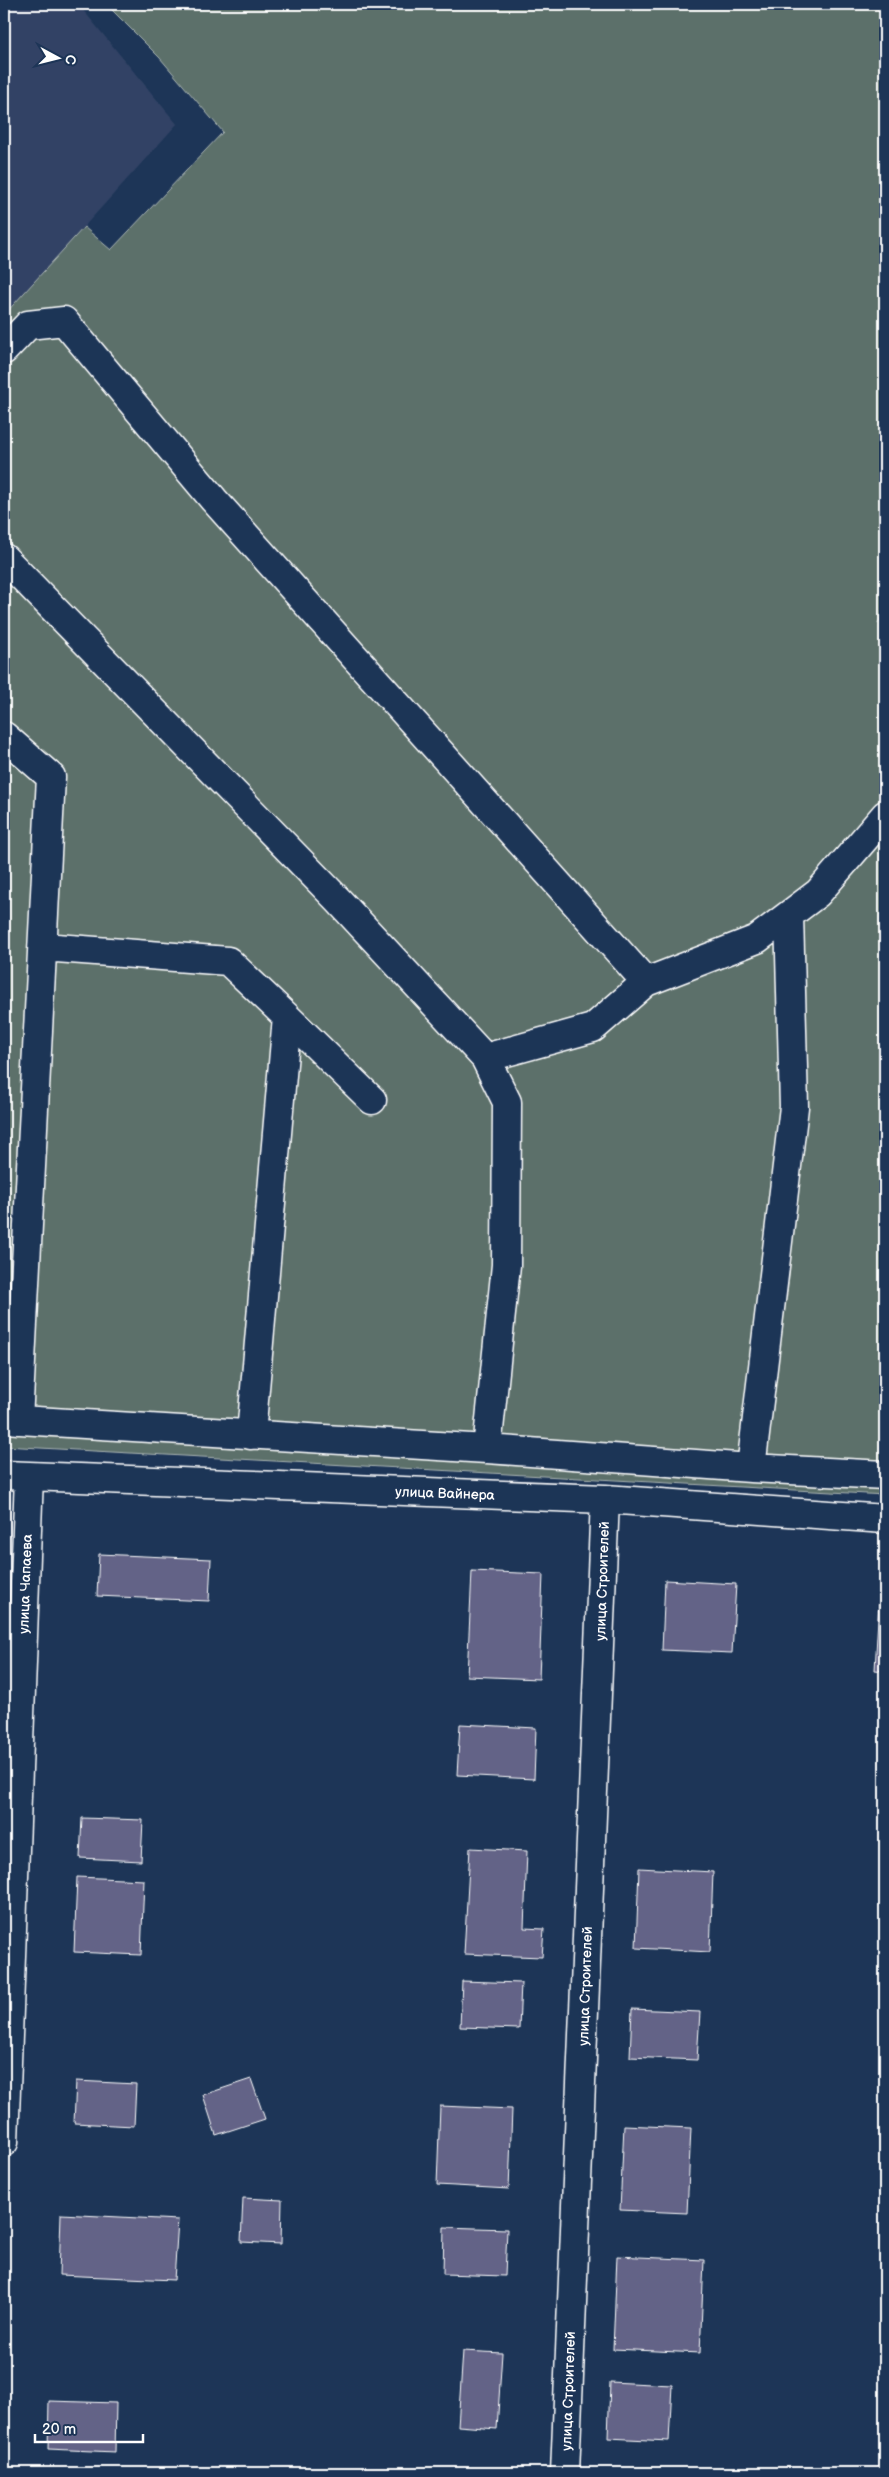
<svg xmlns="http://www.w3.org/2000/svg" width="889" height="2477" font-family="'Balsamiq Sans',sans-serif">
<rect width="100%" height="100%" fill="#1d3557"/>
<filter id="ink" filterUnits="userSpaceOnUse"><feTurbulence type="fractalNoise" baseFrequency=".02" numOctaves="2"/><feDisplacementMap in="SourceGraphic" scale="10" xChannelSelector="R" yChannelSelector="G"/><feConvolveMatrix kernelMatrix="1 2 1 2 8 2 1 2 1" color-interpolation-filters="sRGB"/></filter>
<g filter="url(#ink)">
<path fill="#324365" d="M4 4H78L177 124 4 315Z"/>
<path fill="#5b6f6a" stroke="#adb7b4" d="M106 4H885V604L878 624 885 608V1495L4 1446V315L84 227 111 250 223 132 160 58Z"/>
<path fill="#646487" stroke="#fff" d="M99 1554 211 1559 209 1601 97 1596Z
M472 1571 543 1574 539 1679 467 1676Z
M665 1580 736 1584 732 1653 662 1650Z
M879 1600 885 1601V1671L875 1670Z
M460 1724 536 1728 534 1779 457 1775Z
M82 1818 143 1820 141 1861 80 1858Z
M470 1848 527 1851 524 1928 544 1929 542 1957 464 1954Z
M639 1868 713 1872 710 1952 636 1948Z
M77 1877 144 1880 141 1955 74 1952Z
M462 1981 521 1983 519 2029 460 2027Z
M632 2009 700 2012 697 2060 630 2057Z
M251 2079 265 2119 216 2135 203 2095Z
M76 2081 136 2084 134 2126 74 2123Z
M440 2106 512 2109 509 2189 437 2185Z
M624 2125 691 2128 687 2213 620 2210Z
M243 2198 282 2200 281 2244 241 2242Z
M61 2214 178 2220 174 2280 59 2275Z
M444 2227 507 2229 505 2276 443 2274Z
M617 2256 704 2260 700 2353 613 2349Z
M463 2351 502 2353 497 2429 458 2426Z
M610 2382 672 2385 669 2441 608 2438Z
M49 2401 116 2403 115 2452 48 2449Z"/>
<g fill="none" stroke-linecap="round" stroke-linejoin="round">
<defs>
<path id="minor" d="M4 350 28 325 64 321 214 500 646 982
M4 558 339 901 485 1058 593 1028 646 982 757 939 818 893 885 815
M4 736 51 777 18 1420
M43 947 228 961 287 1017 251 1435
M287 1017 372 1100
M485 1058 507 1102 506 1265 487 1449
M4 1419 487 1449 751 1468 885 1475
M751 1468 794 1107 789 915
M4 1475 605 1499 885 1519
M4 2142 29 1476
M565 2473 605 1499"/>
</defs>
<use href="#minor" stroke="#fff" stroke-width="31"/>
<use href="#minor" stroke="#1d3557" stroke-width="28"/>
</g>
</g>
<g text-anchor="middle" stroke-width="5" stroke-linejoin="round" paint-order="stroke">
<g font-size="14" fill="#fff" stroke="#1d3557">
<text transform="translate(445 1493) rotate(2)" y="5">улица Вайнера</text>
<text transform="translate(602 1581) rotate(-88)" y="5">улица Строителей</text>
<text transform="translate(25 1584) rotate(-88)" y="5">улица Чапаева</text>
<text transform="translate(585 1986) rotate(-88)" y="5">улица Строителей</text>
<text transform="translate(568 2391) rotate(-88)" y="5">улица Строителей</text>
</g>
</g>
<rect width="889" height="2477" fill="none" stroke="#1d3557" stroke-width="20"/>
<rect x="10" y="10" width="869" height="2457" fill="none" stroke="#fff" stroke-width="2" filter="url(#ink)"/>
<g transform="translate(58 58) rotate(97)" stroke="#1d3557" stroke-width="4" paint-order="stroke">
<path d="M0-4L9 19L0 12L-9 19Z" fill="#ffffff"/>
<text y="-8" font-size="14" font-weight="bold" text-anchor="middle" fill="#ffffff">С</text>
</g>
<path d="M35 2434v8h108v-8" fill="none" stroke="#ffffff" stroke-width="2.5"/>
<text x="42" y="2434" font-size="15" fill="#ffffff" stroke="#1d3557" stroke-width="4" paint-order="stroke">20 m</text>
</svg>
